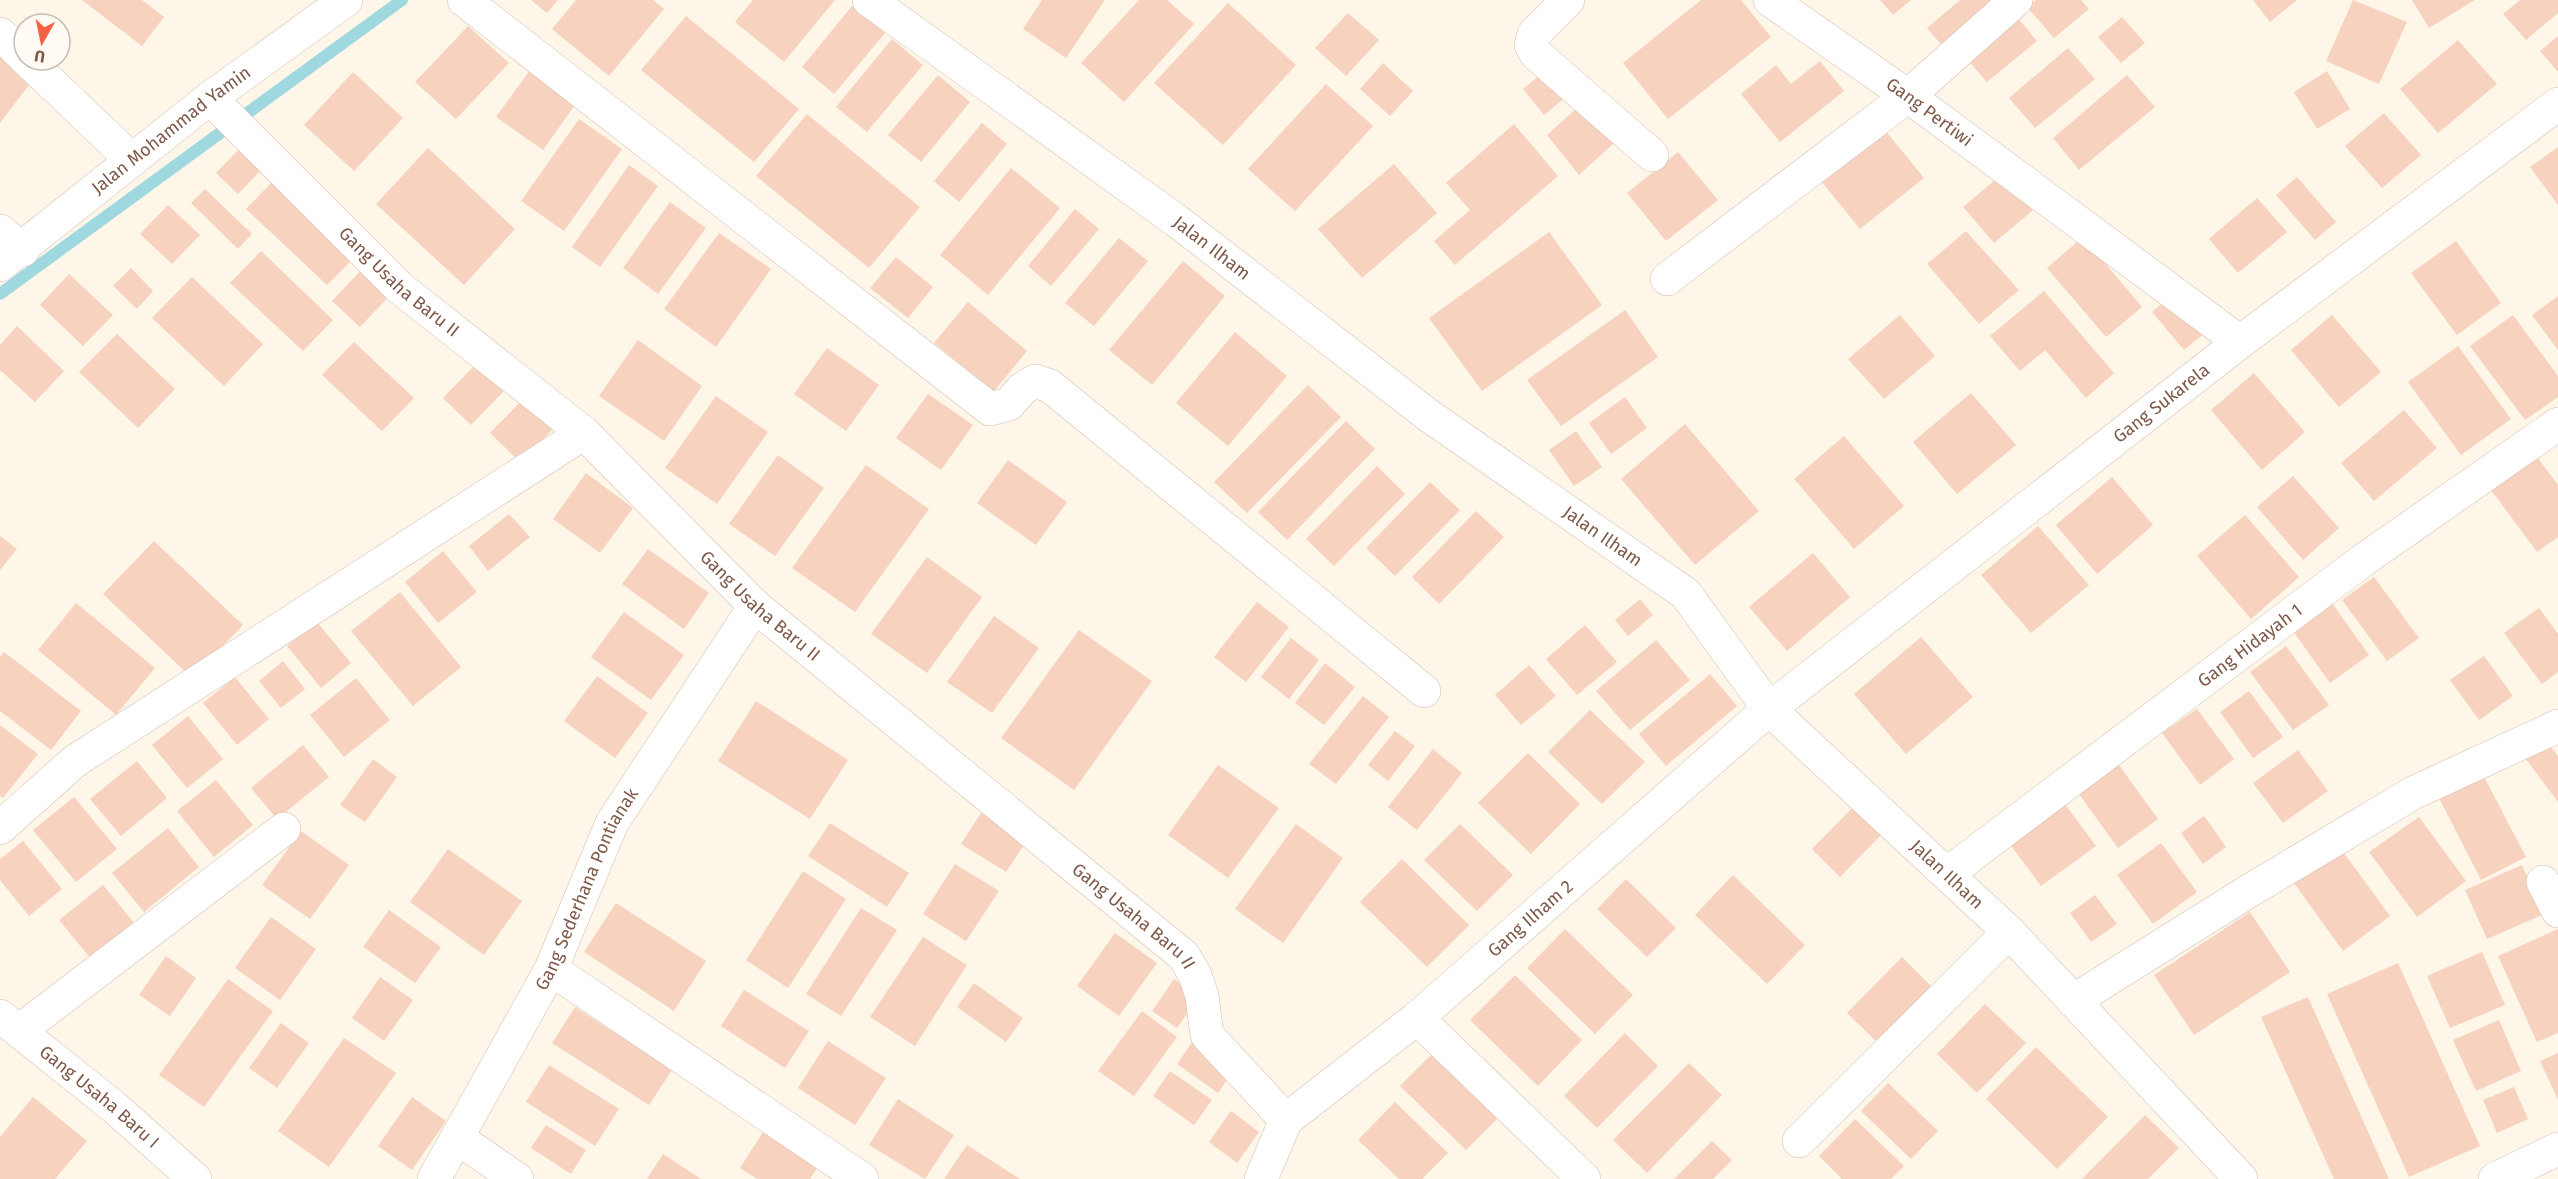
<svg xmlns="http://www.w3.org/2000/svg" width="2558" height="1179" font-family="'Fira Sans',sans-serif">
<rect width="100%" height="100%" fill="#fff6ea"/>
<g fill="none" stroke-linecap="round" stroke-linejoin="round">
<path stroke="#a0d8df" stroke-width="12" d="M0 294 402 0"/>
</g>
<path fill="#f7d2be" d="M82 0H142L164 17 142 46Z
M531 0H558L547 13Z
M576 0H653L664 9 609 76 552 29Z
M753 0H835L784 62 735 22Z
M1042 0H1105L1066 58 1023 29Z
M1139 0H1167L1194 24 1124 102 1081 63Z
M1701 0H1741L1771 37 1668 119 1623 63Z
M1880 0H1911L1893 15Z
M1960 0H1996L1947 51 1927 28Z
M2036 0H2081L2089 9 2054 38 2027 7Z
M2253 0H2297L2270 22Z
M2353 0 2407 22 2379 84 2326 61Z
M2412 0H2475L2429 28Z
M2520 0H2558V13L2526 40 2503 14Z
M1228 3 1296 65 1223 145 1154 83Z
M852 6 885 33 834 94 802 67Z
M1348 13 1379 40 1346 76 1315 48Z
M686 16 799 109 754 162 641 70Z
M2016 16 2037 41 1987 82 1966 58Z
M2122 17 2145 43 2121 63 2098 37Z
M468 26 509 63 456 119 415 82Z
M2558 36V72L2540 51Z
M892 39 923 65 867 132 836 107Z
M2458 40 2497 84 2438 133 2400 89Z
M2068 48 2095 79 2035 128 2009 98Z
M0 52 35 77 0 123Z
M1820 61 1844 91 1780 142 1741 94 1776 65 1791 84Z
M536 62 582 95 543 150 496 117Z
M1383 63 1413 91 1390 116 1360 89Z
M2327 71 2350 109 2317 129 2294 92Z
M353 72 403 118 354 171 304 125Z
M1543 72 1567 96 1544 115 1523 89Z
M938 75 970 102 921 162 888 135Z
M2127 75 2155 107 2079 170 2053 138Z
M1326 84 1373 126 1295 211 1248 169Z
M1579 106 1614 143 1579 175 1547 135Z
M2384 113 2421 155 2382 188 2345 146Z
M807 114 920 207 869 268 756 176Z
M579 119 622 149 564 231 521 201Z
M982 123 1007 144 959 202 934 181Z
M1514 124 1558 176 1455 265 1434 241 1470 210 1446 183Z
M1885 130 1924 178 1860 229 1821 181Z
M2558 147V205L2530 167Z
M428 148 515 229 464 285 376 204Z
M238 150 260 171 238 194 216 173Z
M1678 152 1718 200 1666 241 1627 193Z
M1394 164 1437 213 1362 278 1318 229Z
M629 165 658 186 600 267 572 247Z
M1011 168 1060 208 988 295 940 255Z
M2007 170 2038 206 1994 243 1963 207Z
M2297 177 2336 222 2315 240 2276 195Z
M272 182 353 259 327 285 246 209Z
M205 189 252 234 238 249 191 203Z
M2257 198 2287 232 2238 273 2209 239Z
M670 202 706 228 658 294 623 268Z
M168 205 200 235 172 264 140 234Z
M1075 209 1099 229 1051 286 1028 266Z
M1966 231 2019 290 1979 324 1927 264Z
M1549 232 1602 305 1482 391 1429 318Z
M719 233 771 269 716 347 664 309Z
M2083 237 2142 307 2106 337 2047 268Z
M1119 238 1148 261 1094 326 1065 303Z
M2456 241 2501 303 2457 335 2411 273Z
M261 251 333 320 303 351 230 283Z
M896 257 933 287 908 318 870 288Z
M1183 261 1225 296 1152 385 1109 350Z
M365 266 393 292 360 327 332 301Z
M131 268 153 291 137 309 113 286Z
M69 274 113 315 83 346 40 305Z
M192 277 263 344 224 386 152 318Z
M2044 291 2114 373 2086 398 2045 350 2020 371 1990 336Z
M2173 294 2206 332 2184 350 2152 312Z
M2558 296V350L2532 315Z
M968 302 1027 351 994 391 934 343Z
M1625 310 1658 357 1561 426 1527 380Z
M1900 315 1935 356 1884 399 1848 359Z
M2332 315 2381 372 2339 407 2291 350Z
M2513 315 2558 376V397L2525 420 2470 346Z
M17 326 64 371 35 402 0 370V345Z
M1235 332 1287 376 1228 446 1176 403Z
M117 334 175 389 138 428 79 372Z
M638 340 702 386 664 441 599 396Z
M354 342 414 398 382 431 322 375Z
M2458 346 2511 419 2461 455 2408 382Z
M827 348 879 385 846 431 794 394Z
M475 365 504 391 471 425 443 398Z
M2254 373 2305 432 2262 470 2211 410Z
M1308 385 1341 417 1247 513 1214 482Z
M1971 393 2016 445 1957 494 1913 442Z
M928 394 973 425 941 470 896 438Z
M716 396 768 432 717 504 665 468Z
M525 397 556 426 520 462 490 433Z
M1625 397 1647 428 1611 454 1589 423Z
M2404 410 2437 448 2374 501 2341 463Z
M1346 421 1375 449 1287 540 1258 512Z
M1685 424 1759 511 1695 565 1621 479Z
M1576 431 1602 467 1574 486 1549 450Z
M1844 436 1904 506 1854 549 1794 479Z
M778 455 824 488 775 556 729 524Z
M2537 457 2558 485V537L2537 552 2491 490Z
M1008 460 1067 502 1036 545 977 503Z
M866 465 929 509 855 612 792 568Z
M1377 466 1405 494 1334 566 1306 539Z
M586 473 633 508 600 553 553 519Z
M2293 476 2339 528 2303 560 2257 507Z
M2112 477 2153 525 2097 574 2056 525Z
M1430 482 1460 510 1395 576 1366 548Z
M1476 511 1504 537 1439 604 1412 577Z
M509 514 530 537 488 571 469 546Z
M2245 515 2299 577 2251 619 2197 556Z
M2038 526 2089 585 2031 633 1981 575Z
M0 536 17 549 0 570Z
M154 541 243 625 192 678 103 594Z
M648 549 709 593 684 629 622 584Z
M443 551 477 592 438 623 405 582Z
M1813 553 1850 597 1787 651 1749 607Z
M927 557 982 597 927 673 871 634Z
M2374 577 2419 638 2387 661 2342 600Z
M400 592 461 667 413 706 351 631Z
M1640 599 1653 615 1628 636 1615 620Z
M1257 602 1289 627 1246 682 1214 657Z
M76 603 155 668 116 715 38 650Z
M2332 603 2369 655 2330 683 2293 631Z
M2539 608 2558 634V672L2542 684 2504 633Z
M624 612 684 655 651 700 591 657Z
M994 616 1039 648 992 713 947 682Z
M317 622 351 663 321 688 287 646Z
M1585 625 1617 662 1577 695 1546 659Z
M1079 630 1152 681 1074 790 1001 738Z
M1921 637 1973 697 1906 754 1854 694Z
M1291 638 1319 660 1289 699 1261 677Z
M1656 640 1690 680 1630 730 1596 691Z
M2286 646 2329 705 2293 730 2250 672Z
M4 652 81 711 51 750 0 711V657Z
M2484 656 2513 696 2479 720 2450 680Z
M283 661 305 689 281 708 259 681Z
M1325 663 1355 687 1324 725 1295 703Z
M1529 665 1556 696 1521 725 1495 695Z
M1710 674 1737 706 1666 766 1639 734Z
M597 676 648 713 615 758 564 721Z
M235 677 269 719 237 745 203 703Z
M356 678 390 720 344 757 310 715Z
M2249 691 2283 737 2253 758 2220 712Z
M1363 696 1389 717 1336 784 1309 764Z
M756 701 848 760 810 819 718 761Z
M2197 709 2234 759 2200 785 2162 733Z
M1590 710 1645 762 1602 804 1548 752Z
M188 716 223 759 187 788 152 745Z
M0 725 38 754 3 798 0 796Z
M1395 731 1415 746 1388 781 1368 765Z
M2545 739 2558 756V802L2523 755Z
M303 745 329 777 277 819 251 788Z
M1433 749 1462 773 1417 830 1388 807Z
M2298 750 2328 791 2283 823 2253 783Z
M1528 753 1580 804 1531 854 1478 803Z
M373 759 397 777 365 822 340 805Z
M137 761 167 798 121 836 90 799Z
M2116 761 2158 819 2118 848 2076 790Z
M1218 765 1279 808 1228 878 1168 835Z
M2482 773 2526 857 2481 880 2438 796Z
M216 780 253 825 214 857 177 811Z
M74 797 117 849 76 882 33 830Z
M2061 799 2096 846 2041 886 2006 839Z
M1854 806 1882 834 1840 877 1812 849Z
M981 813 1026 842 1006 872 961 844Z
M2204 816 2226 847 2203 864 2181 833Z
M2419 817 2466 881 2417 917 2369 852Z
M830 823 909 873 887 907 808 856Z
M1296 824 1343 858 1283 943 1235 909Z
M1460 824 1513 875 1477 911 1424 860Z
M168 828 199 867 144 912 112 873Z
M301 831 349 865 310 919 262 885Z
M23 841 62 889 29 916 0 880V859Z
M2161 843 2197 892 2153 924 2117 875Z
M448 849 522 901 484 955 410 902Z
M2341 849 2390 916 2343 951 2294 883Z
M1402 859 1469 925 1427 967 1360 902Z
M955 864 999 891 966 941 923 914Z
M2522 865 2544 914 2487 939 2465 890Z
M803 871 846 899 788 988 746 960Z
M1733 875 1805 945 1767 984 1695 915Z
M1626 879 1676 928 1647 957 1597 909Z
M103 885 140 930 96 965 59 920Z
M2095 895 2117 924 2091 942 2070 913Z
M616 903 706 961 674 1011 584 952Z
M861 908 897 930 841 1016 806 994Z
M389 910 441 947 415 983 363 947Z
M2250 912 2290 972 2194 1035 2154 975Z
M271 917 316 949 280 1000 235 968Z
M1565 929 1633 995 1595 1034 1527 968Z
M2558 929V1033L2537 1042 2498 956Z
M1115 933 1157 963 1119 1016 1077 986Z
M923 937 967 965 915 1046 870 1017Z
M2482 952 2505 1005 2450 1028 2427 976Z
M166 956 196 978 170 1016 139 995Z
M1902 957 1933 988 1878 1043 1847 1013Z
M2398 963 2480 1146 2409 1177 2327 994Z
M1515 975 1582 1040 1538 1086 1470 1020Z
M380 977 413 1000 384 1041 352 1018Z
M228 979 273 1011 204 1107 159 1075Z
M1174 979 1199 997 1177 1028 1152 1011Z
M974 983 1023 1018 1006 1042 957 1007Z
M744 990 809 1031 785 1068 721 1026Z
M2308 997 2389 1179H2334L2261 1017Z
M1985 1004 2026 1043 1977 1093 1937 1054Z
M575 1007 672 1070 649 1105 552 1043Z
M1142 1011 1177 1037 1134 1096 1098 1071Z
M2499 1020 2521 1071 2476 1091 2453 1040Z
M281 1023 309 1043 277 1088 249 1068Z
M1625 1033 1658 1066 1597 1128 1564 1096Z
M344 1038 396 1073 329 1167 278 1131Z
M828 1041 886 1078 855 1125 798 1088Z
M1193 1041 1234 1070 1218 1093 1177 1064Z
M2036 1047 2108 1117 2057 1169 1986 1099Z
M1435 1051 1501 1115 1466 1150 1400 1086Z
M2558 1053V1100L2540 1061Z
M1689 1063 1722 1095 1647 1173 1613 1140Z
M549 1065 619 1109 595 1146 526 1102Z
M1170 1071 1212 1100 1194 1125 1153 1096Z
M1888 1083 1938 1131 1911 1159 1861 1111Z
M2514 1087 2528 1119 2497 1133 2483 1100Z
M33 1097 87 1141 55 1179H0V1137Z
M412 1097 446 1121 412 1170 378 1146Z
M898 1099 954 1135 925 1179 869 1145Z
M1395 1102 1448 1153 1422 1179H1399L1358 1140Z
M1231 1111 1259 1132 1237 1163 1209 1142Z
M2145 1115 2179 1148 2148 1179H2082Z
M1855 1119 1904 1166 1891 1179H1842L1819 1156Z
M546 1125 586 1150 571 1174 531 1148Z
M765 1129 820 1163 810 1179H757L740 1168Z
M1712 1141 1732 1160 1713 1179H1674Z
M967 1145 1020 1179H944Z
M663 1154 701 1179H647Z"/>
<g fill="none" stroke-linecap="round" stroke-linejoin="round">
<defs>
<g id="minor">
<path d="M464 0 990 409 1009 404 1022 389 1035 381 1050 386 1424 691"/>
<path id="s1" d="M869 0 1177 221 1428 415 1686 594 1769 709 2009 932 2241 1179"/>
<path d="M1568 0 1534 34 1531 45 1536 54 1652 155"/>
<path id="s2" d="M1770 0 1908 96 2240 342"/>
<path d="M0 34 24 57"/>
<path d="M27 60 132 160"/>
<path id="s3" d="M210 98 400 288 584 433 755 606 1184 956 1195 975 1202 996 1207 1035 1286 1120"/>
<path d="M0 231 23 250"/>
<path d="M1667 279 1908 96 2016 0"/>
<path d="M0 828 75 761 584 433"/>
<path id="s4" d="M1948 873 2362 561 2558 424"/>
<path d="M2543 882 2558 911"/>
<path d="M551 969 862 1179"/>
<path d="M2073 1001 2249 891 2413 793 2558 726"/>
<path id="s5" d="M0 1016 114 1107 195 1179"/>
<path d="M1417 1018 1584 1179"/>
<path d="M19 1031 284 829"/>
<path d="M459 1139 517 1179"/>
<path d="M1799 1141 2009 932"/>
<path id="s6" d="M434 1179 551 969 612 823 755 606"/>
<path id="s7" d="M1261 1179 1286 1120 1417 1018 1769 709 2240 342 2558 104"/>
<path d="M2495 1179 2558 1149"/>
</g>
<g id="tertiary">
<path id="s8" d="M0 265 210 98 346 0"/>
</g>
</defs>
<use href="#minor" stroke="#d4bcad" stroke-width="34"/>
<use href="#tertiary" stroke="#d4bcad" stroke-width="34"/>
<use href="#minor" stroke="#fff" stroke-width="33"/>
<use href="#tertiary" stroke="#fff" stroke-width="33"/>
</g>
<g text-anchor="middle" stroke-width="5" stroke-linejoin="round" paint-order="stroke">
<g font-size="18" fill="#7e5949" stroke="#fffaf3">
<text dy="6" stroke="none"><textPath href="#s2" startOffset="195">Gang Pertiwi</textPath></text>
<text dy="6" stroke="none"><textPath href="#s8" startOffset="218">Jalan Mohammad Yamin</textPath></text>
<text dy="6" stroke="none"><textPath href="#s1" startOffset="423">Jalan Ilham</textPath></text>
<text dy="6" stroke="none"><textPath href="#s3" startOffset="264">Gang Usaha Baru II</textPath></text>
<text dy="6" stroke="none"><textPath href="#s7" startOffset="1196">Gang Sukarela</textPath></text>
<text dy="6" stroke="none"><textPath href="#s1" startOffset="909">Jalan Ilham</textPath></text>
<text dy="6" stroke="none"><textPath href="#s3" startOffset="750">Gang Usaha Baru II</textPath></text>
<text dy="6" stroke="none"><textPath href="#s4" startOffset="378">Gang Hidayah 1</textPath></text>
<text dy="6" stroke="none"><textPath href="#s1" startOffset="1395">Jalan Ilham</textPath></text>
<text dy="6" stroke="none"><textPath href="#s6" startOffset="328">Gang Sederhana Pontianak</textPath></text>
<text dy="6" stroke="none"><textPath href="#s3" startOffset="1236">Gang Usaha Baru II</textPath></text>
<text dy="6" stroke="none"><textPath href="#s7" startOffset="381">Gang Ilham 2</textPath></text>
<text dy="6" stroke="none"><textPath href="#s5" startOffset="128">Gang Usaha Baru I</textPath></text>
</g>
</g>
<g transform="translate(42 42) rotate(189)"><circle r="28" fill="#fffaf3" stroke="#cbbaaf" stroke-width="1.5"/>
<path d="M0-4.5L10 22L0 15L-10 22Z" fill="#f56243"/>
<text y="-9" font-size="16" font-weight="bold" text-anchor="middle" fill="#7e5949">U</text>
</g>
</svg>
